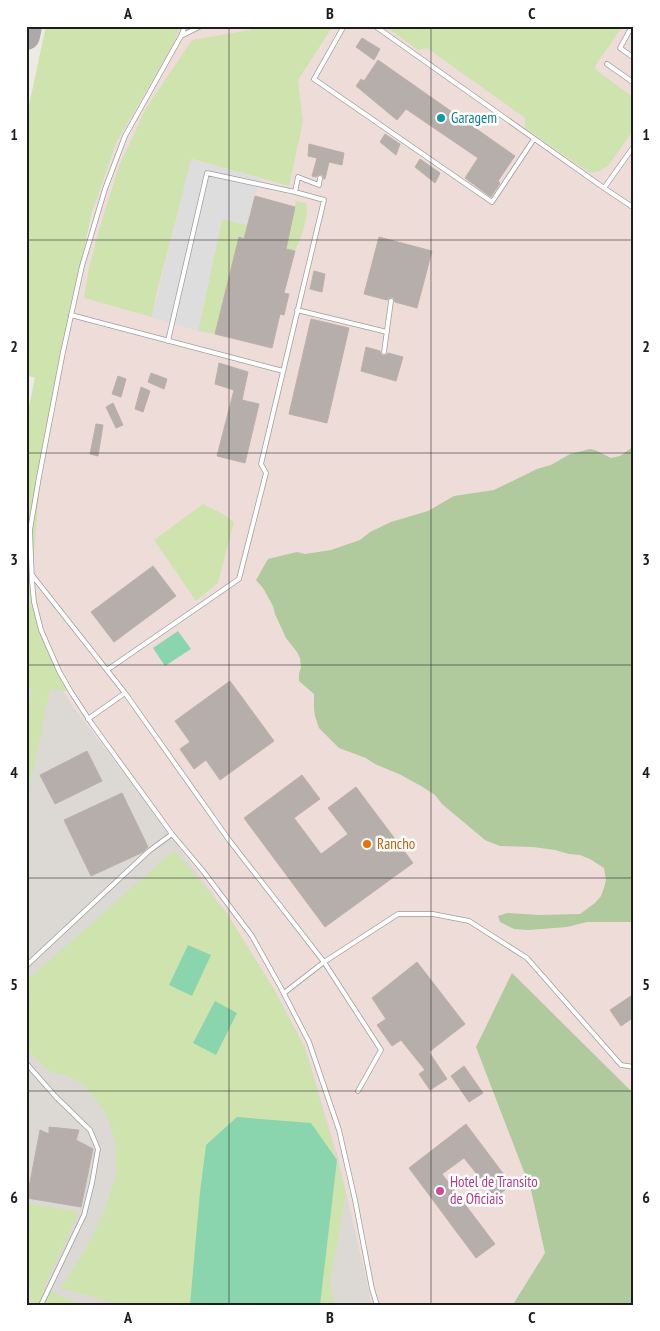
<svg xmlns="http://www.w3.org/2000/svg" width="660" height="1331" font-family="'PT Sans Narrow',sans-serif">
<rect width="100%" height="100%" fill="#ede9e4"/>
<path fill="#eedcd9" d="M131 26H634V1305H26V542Z"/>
<path fill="#dcd9d5" d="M26 562 38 643 71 704 153 812 226 912 275 991 306 1050 338 1157 372 1305H26Z"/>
<path fill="#cfe3af" d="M46 26H180L174 43 116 143 92 213 69 316 42 462 32 575 41 630 71 692 50 689 26 805V715L32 688 26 686V420L35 378 26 375V119Z
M252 26H333L298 80 303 122 289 186 192 159 156 295 152 317 84 298 89 268 99 230 119 166 146 108 192 40 250 30Z
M384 26H623L597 63 595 69 634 98V129L608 166 600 171 590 173 525 128V118L427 48 418 50Z
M296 201 306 203C309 219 301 237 295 251L239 238 215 334 198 331 222 219 290 235Z
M203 504 223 514 234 522 218 583 196 601 154 540Z
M174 850 226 912 275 991 306 1050 346 1193 330 1282 335 1305H121L61 1288 85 1250 106 1207 116 1173V1143L105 1111 84 1085 66 1075 51 1072 33 1056 26 1044V981Z
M26 1203 79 1212 44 1287 59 1295 83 1305H29L31 1288 26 1286Z"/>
<path fill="#b0c99d" d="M634 446V922H587L567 927 529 930 514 929 500 922 498 916 507 913 539 915 580 914 595 903 601 896 604 888 606 880 604 868 590 859 580 855 569 854 555 850 533 847 500 846 485 840 442 804 435 795 421 786 399 774 375 764 366 758 339 748 319 728 315 716 314 708V694L299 681V674L301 667 300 658 297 652 286 638 275 614 273 606 263 588 256 580 268 559 297 552 305 554 331 550 360 540 370 532 391 522 428 511 454 496 494 490 537 469 551 465 570 454 590 449 595 450 611 458 620 456Z
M512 973 634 1094V1305H515L514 1303 545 1253 531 1190 476 1047Z"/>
<path fill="#8ad5ae" d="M178 631 191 649 165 666 153 648Z
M188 945 211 955 192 996 169 985Z
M215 1001 237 1013 216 1055 193 1043Z
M237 1117 311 1123 337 1160 320 1305H190L200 1192 206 1145Z"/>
<path fill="#ddd" d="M191 159 260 178 247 225 222 219 198 331 152 317Z"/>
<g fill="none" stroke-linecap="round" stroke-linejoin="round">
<path stroke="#acaaa8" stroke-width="28" d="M26 36 28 26"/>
</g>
<path fill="#b6aeaa" stroke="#beafa8" d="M362 38 380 49 374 60 356 47Z
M378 60 515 156 498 181 500 183 491 197 465 178 478 158 406 109 397 120 356 86 361 79 364 81Z
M385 134 400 144 396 155 380 142Z
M309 144 344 153 342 165 329 162 325 179H324L323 176 321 174 318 175 316 177 312 176 317 158 308 156Z
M420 159 440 173 435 183 415 167Z
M255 196 295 207 286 249 295 251 284 293 289 294 284 315 280 314 272 348 215 334 239 237 244 239Z
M379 237 432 251 417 308 395 302 394 299 392 297 389 298 387 300 364 294Z
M314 271 325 274 322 292 310 289Z
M311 319 349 328 327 423 289 414Z
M366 347 380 351 381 354 383 356 386 355 388 353 403 357 396 381 361 371Z
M219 363 248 372 242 400 259 404 245 463 217 456 234 390 215 384Z
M151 373 167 379 164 389 148 382Z
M118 376 126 379 121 397 112 394Z
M141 387 150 391 143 412 135 409Z
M113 403 123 425 116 428 106 407Z
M96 424 103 425 98 456 90 454Z
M153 566 176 596 114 642 91 612Z
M230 681 274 741 220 780 206 760 194 769 180 749 190 742 175 721Z
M87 751 102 781 55 804 40 775Z
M302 775 320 799 294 818 321 854 348 834 328 808 356 787 413 863 325 927 244 818Z
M122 793 148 847 143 852 91 876 64 820Z
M417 962 465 1024 429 1052 447 1079 430 1090 419 1074 425 1070 401 1040 392 1046 377 1025 386 1019 372 998Z
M634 994V1017L621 1026 610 1010Z
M464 1066 483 1093 469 1102 451 1076Z
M466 1124 511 1184 496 1198 464 1158 442 1174 495 1244 476 1258 409 1168Z
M49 1127 79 1130 76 1140 93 1149 81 1207 27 1198 40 1130 49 1134Z"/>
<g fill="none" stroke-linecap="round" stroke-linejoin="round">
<defs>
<path id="service" d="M185 26 181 36 125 136 105 189 82 266 63 352 39 477 30 530 32 581 34 602 41 630 59 671 71 692 92 724 172 834 203 871 252 936 281 988 309 1042 339 1130 355 1200 372 1289 377 1305
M224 26H233
M344 26 314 79 492 202 534 139
M375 26 604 188 634 208
M632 26 620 48 634 58
M181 36 201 26
M607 64 634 83
M604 188 634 146
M295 192 298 177 319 185 320 178
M297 310 387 332
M71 315 283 371
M384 352 391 301
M32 575 125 693 88 719
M107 670 239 579 266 473 261 464 324 200 295 192 207 173 168 341
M125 693 229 840 324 962 381 1050 358 1091
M26 966 149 851 172 834
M284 993 324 962 398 914H433L469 921 527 958 621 1065 634 1067
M26 1063 56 1097 90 1130 98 1149 92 1183 84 1215 41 1305"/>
</defs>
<use href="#service" stroke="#9e9e9e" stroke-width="5.5"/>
<use href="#service" stroke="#fff" stroke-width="4"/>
</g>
<path fill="none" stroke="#1d1d1d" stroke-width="1" stroke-opacity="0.55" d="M229 26V1305M431 26V1305M26 240H634M26 453H634M26 665H634M26 878H634M26 1091H634"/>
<circle fill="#0f9aa8" stroke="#fff" stroke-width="2" cx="441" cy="118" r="5"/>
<circle fill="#e8710a" stroke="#fff" stroke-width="2" cx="367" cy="844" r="5"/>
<circle fill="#d1479c" stroke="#fff" stroke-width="2" cx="440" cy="1191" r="5"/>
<g text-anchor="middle" stroke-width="5" stroke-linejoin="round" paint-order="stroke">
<g font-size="15" fill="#0d838f" stroke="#fff" text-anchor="start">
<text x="451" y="123">Garagem</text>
</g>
<g font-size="15" fill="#c56008" stroke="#fff" text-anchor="start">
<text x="377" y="849">Rancho</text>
</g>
<g font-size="15" fill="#b23c85" stroke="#fff" text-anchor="start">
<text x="450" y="1187">Hotel de Transito<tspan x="450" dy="17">de Oficiais</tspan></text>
</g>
</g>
<rect width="660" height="1331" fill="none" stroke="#ffffff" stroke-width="55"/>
<rect x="28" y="28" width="604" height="1276" fill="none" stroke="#1d1d1d" stroke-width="2"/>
<g font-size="16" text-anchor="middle" font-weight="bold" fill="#1d1d1d">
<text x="128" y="19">A</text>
<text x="330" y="19">B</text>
<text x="532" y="19">C</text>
<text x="14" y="140">1</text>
<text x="646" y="140">1</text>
<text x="14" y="352">2</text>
<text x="646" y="352">2</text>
<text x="14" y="565">3</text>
<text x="646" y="565">3</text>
<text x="14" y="778">4</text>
<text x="646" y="778">4</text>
<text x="14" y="990">5</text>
<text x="646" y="990">5</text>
<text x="14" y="1203">6</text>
<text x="646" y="1203">6</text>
<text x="128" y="1323">A</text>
<text x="330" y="1323">B</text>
<text x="532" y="1323">C</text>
</g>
</svg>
